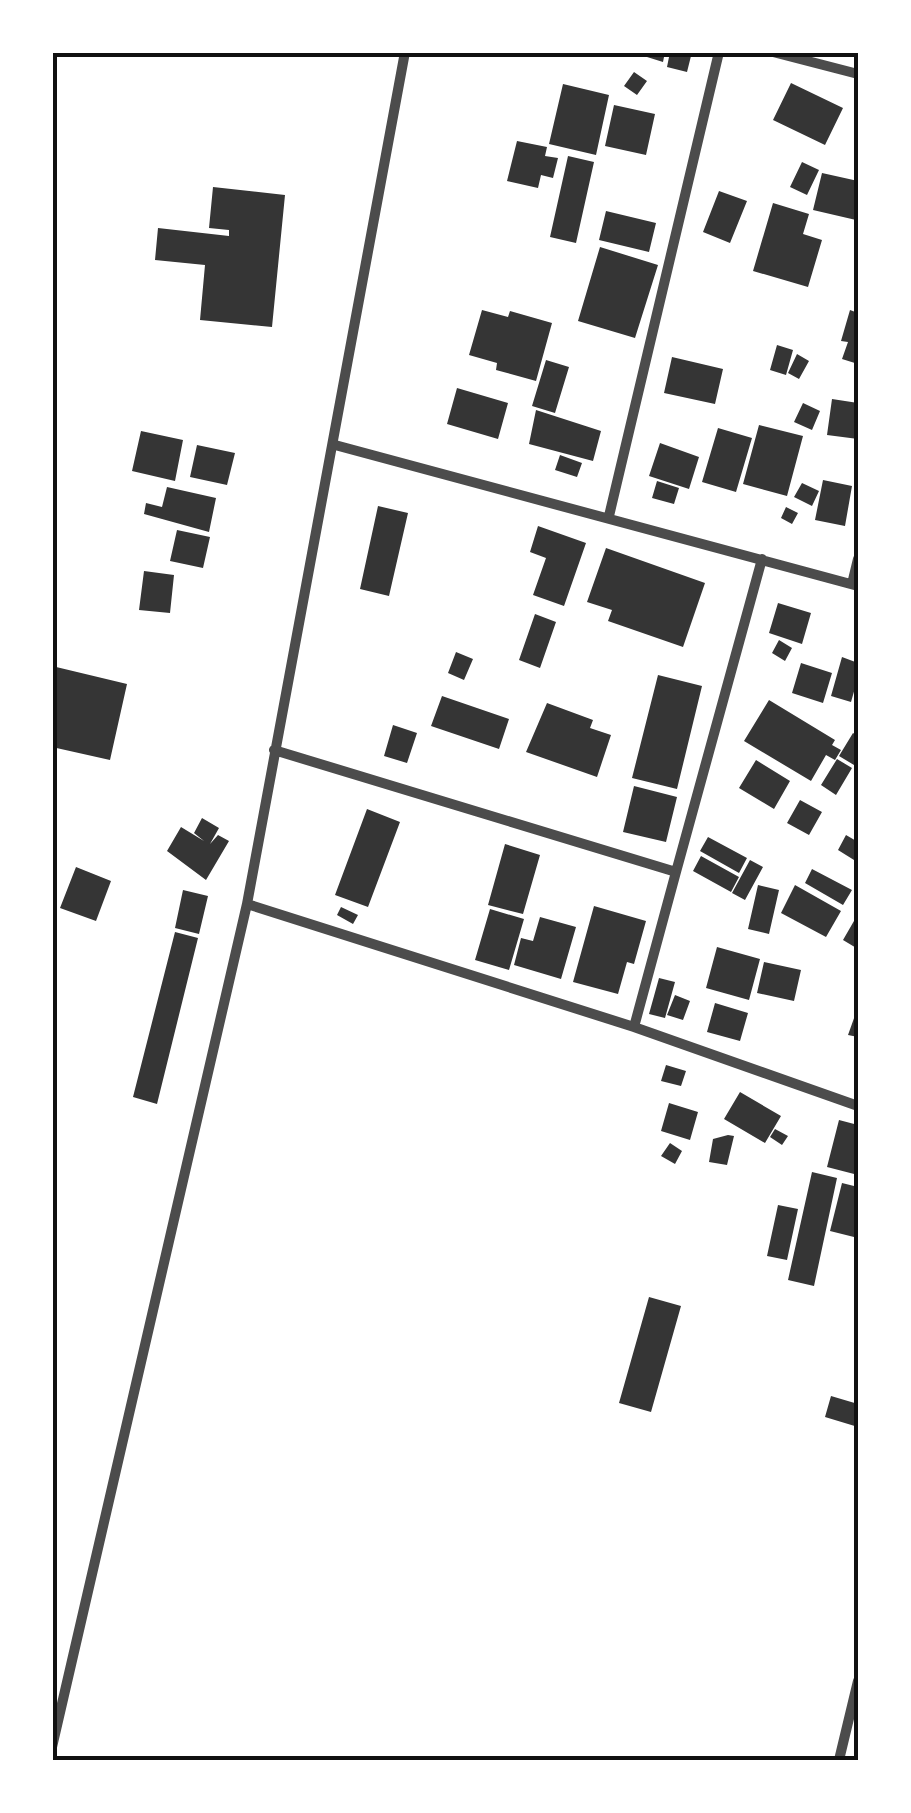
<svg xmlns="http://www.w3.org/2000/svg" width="911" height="1813" font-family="Mulish,sans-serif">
<rect width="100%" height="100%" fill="#fff"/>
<path fill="#353535" d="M631 52H665L663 62Z
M670 52H692L687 72 667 67Z
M634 72 647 81 637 95 624 86Z
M791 83 843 108 825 145 773 120Z
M563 84 609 95 596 155 549 144Z
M614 105 655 114 646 155 605 146Z
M517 141 547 147 545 156 558 158 553 178 541 175 538 188 507 181Z
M568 156 594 162 576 243 550 237Z
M802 162 819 170 807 195 790 187Z
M822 173 858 181 856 220 813 210Z
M213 187 285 195 272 327 200 320 205 265 155 260 158 228 229 236V230L209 228Z
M719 191 747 201 730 243 703 232Z
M773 203 809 214 803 234 822 240 808 287 753 271Z
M606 211 656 223 649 252 599 240Z
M600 247 658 265 635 338 578 321Z
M482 310 508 317 510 311 552 323 536 381 496 370 497 363 469 355Z
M850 310 858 313V364L842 359 848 342 841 341Z
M777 345 793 350 786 375 770 370Z
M797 354 809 361 799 379 788 373Z
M672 357 723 369 715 404 664 393Z
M546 360 569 367 555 413 532 406Z
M457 388 508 403 498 439 447 424Z
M832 399 858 403V439L827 435Z
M803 403 820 411 812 430 794 422Z
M536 410 601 431 593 461 529 444Z
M759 425 803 436 787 496 743 484Z
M718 428 752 438 736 492 702 482Z
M141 431 183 440 175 481 132 471Z
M660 443 699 457 689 489 649 476Z
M197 445 235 453 227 485 190 477Z
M560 455 582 463 577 477 555 470Z
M823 480 852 486 845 526 815 520Z
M657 481 679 488 674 504 652 498Z
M802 483 819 491 812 506 794 497Z
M167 487 216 498 209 532 144 514 146 503 162 507Z
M378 506 408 513 389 596 360 589Z
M786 507 798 513 792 524 781 518Z
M538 526 586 543 564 606 533 595 546 558 530 552Z
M177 530 210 537 203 568 170 561Z
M606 548 705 583 683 647 608 621 612 610 587 602Z
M144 571 174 575 170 613 139 610Z
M778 603 811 613 802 644 769 633Z
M535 614 556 622 540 668 519 660Z
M779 640 792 648 785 661 772 653Z
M456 652 473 659 464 680 448 673Z
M842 657 858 663V689L855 688 851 702 831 696Z
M801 663 832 673 823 703 792 693Z
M52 666 127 684 110 760 52 747Z
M658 675 702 686 677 789 632 778Z
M442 696 509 719 499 749 431 726Z
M769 700 835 740 832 745 841 750 835 760 826 755 811 781 744 741Z
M547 703 593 720 590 728 611 735 597 777 526 752Z
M393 725 417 733 407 763 384 756Z
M853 733 858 736 854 765 839 756Z
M837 759 852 768 836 795 821 785Z
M756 760 790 781 774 809 739 788Z
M634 786 677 797 666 842 623 832Z
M800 800 822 812 809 835 787 823Z
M367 809 400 822 368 907 335 895Z
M202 818 219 828 210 844 218 835 229 841 206 880 167 851 181 827 204 841 194 833Z
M846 835 858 842 854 860 838 850Z
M708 837 747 858 739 873 700 851Z
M505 844 540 855 523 914 488 905Z
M701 856 739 877 731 892 693 871Z
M750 860 763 867 745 900 732 893Z
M76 867 111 881 96 921 60 908Z
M812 869 852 890 843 905 805 883Z
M758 885 779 890 769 934 748 929Z
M795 885 841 911 826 937 781 913Z
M183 890 208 896 199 934 175 928Z
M594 906 646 921 634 964 627 962 618 994 573 982Z
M341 907 358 915 353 924 337 915Z
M490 909 524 919 509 970 475 960Z
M858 914V949L843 940Z
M540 917 576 927 561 979 514 965 521 938 533 941Z
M175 932 198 938 157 1104 133 1097Z
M717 947 760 959 749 1000 706 988Z
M764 962 801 970 794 1001 757 993Z
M659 978 675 982 665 1018 649 1014Z
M675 995 690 1001 683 1020 667 1015Z
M715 1003 748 1013 740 1041 707 1032Z
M858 1007V1037L848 1035Z
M666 1065 686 1071 681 1086 661 1081Z
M740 1092 781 1116 765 1143 724 1119Z
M669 1103 698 1112 690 1140 661 1131Z
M839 1120 858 1125V1175L827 1167Z
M775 1129 788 1136 782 1145 770 1137Z
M728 1135 734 1136 727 1165 709 1162 713 1139Z
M670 1143 682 1151 675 1164 661 1156Z
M812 1172 837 1178 814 1286 788 1280Z
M842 1183 858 1187V1238L830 1231Z
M778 1205 798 1209 787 1260 767 1256Z
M649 1297 681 1306 651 1412 619 1403Z
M831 1396 858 1404V1427L825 1417Z"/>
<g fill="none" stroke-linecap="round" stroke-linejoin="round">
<path stroke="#4c4c4c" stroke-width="10" d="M773 52 858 74
M335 445 858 586
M609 516 719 52
M852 584 858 559
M274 750 676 872 634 1027
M676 872 762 559
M247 904 634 1027 858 1106
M52 1747 247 904 405 52
M839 1760 858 1681"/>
</g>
<rect width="911" height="1813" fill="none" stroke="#ffffff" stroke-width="110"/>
<rect x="55" y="55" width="801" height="1703" fill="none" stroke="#111" stroke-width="4"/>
</svg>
